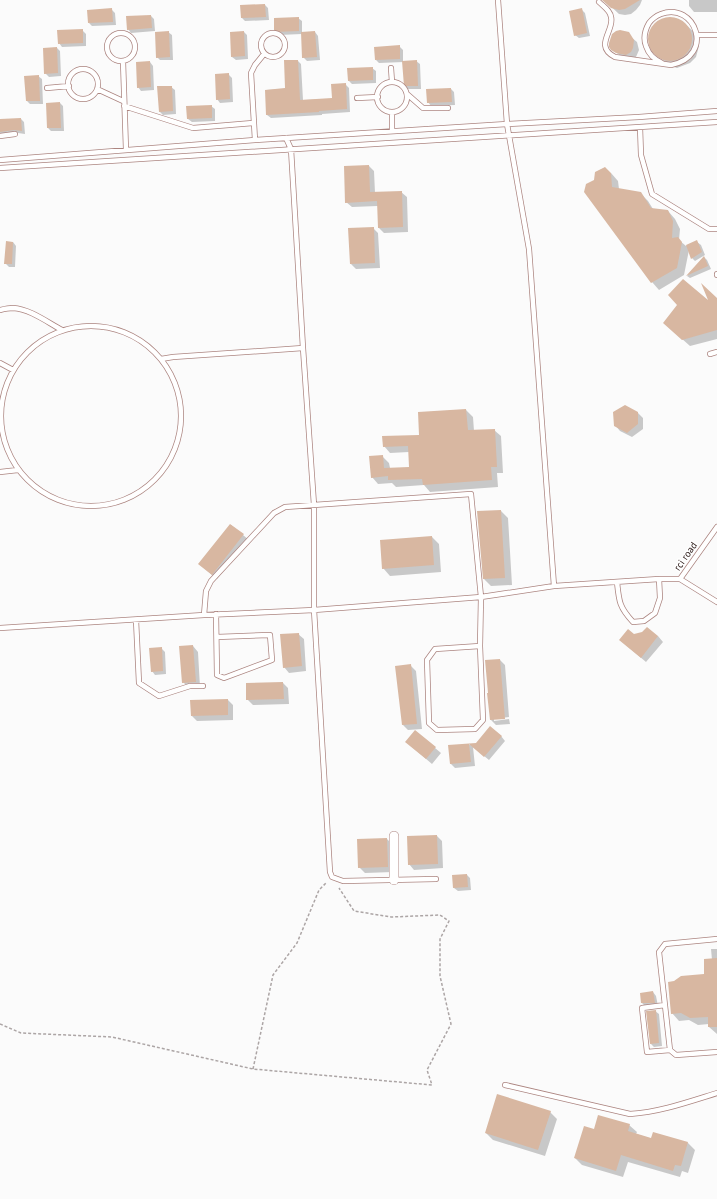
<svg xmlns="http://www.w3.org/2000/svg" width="717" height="1199" font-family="'PT Sans',sans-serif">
<rect width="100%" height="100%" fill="#fbfbfb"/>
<path fill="#0003" d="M604 0H642L640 5 636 10 631 14 625 15 619 14Z
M689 0H717V12H694L689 6Z
M265 5 268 8 269 20 245 21 242 18 241 6Z
M112 10 115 13 116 25 92 26 89 23Z
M582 10 585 13 590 36 579 38 575 35Z
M151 16 154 19 155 31 131 33 128 29Z
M298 18 302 21V33L315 32 318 36 320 60 307 61 303 57 302 34 279 35 275 31Z
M668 18H675L682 21 695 33 698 39 699 46 696 57 690 63 677 68 669 65 662 59 654 51 650 42V36L652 30 656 24 661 20Z
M82 30 86 34V46L62 47 59 43Z
M168 32 172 35 173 60H160L157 57Z
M244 32 247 35 248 59 236 60 232 57Z
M631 37 637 42 639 50 636 57 633 59 623 58 612 49Z
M399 46 403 50V62L416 61 420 64 421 89H408L405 86 404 62 379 63 376 60Z
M57 48 60 51 61 76 49 77 45 73Z
M298 61 301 64 303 100 333 99 345 84 349 88 350 112 322 114V115L271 118 267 115 266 90 286 89Z
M150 62 153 66 154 90 141 91 138 87Z
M372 68 376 71V83L352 84 349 81Z
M228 74 232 78 233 102 220 103 217 99Z
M38 76 42 79 43 104H30L27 101Z
M171 87 175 90 176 114 163 115 160 112Z
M451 89 454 92 455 105 431 106 428 102Z
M60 103 63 106 64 131H51L48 128Z
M211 106 215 109V121L192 122 188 119Z
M21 119 24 122 25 134 18 133 1 135 0 134V120Z
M369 166 374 171 375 193 401 192 407 197 408 232 384 233 379 228 378 206 352 207 346 202Z
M611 173 618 181 619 189 640 193 648 201 653 209 668 211 675 219 680 229 679 240 686 246 697 242 701 245 705 255 695 261 692 258 689 250 684 275 659 290 652 282 585 191Z
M373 228 378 233 380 268 356 269 351 264Z
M13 242 16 246 15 267H9L5 263Z
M704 257 707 260 711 269 690 278 687 276Z
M717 299V339L690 346 672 330Z
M466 410 473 417 474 431 494 430 501 436 503 473H497L498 487 430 492 424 485 396 487 392 483 378 484 372 477 382 456 389 463 390 468H410L409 452 390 453 384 446 420 436Z
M638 413 643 418V429L632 437 620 431 615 425Z
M501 511 508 518 512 585 491 586 484 579 478 512Z
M231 525 249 540 217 579 199 564Z
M432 537 439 544 441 572 390 576 383 568Z
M298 634 304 639 306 671 289 673 284 667Z
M634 635 658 636 663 642 646 662 620 640Z
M193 646 198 652 200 687H188L183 682Z
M161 648 165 652 166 674 155 675 152 671Z
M500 660 505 665 509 717 494 719V721L509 719 510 724 496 725 491 720 488 694Z
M410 665 416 671 422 729 408 730 403 725Z
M283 683 288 688 289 704 253 705 247 699Z
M228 700 233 705V720L197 721 192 716Z
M415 731 441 753 432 764 412 747Z
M501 736 505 741 489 760 473 747 475 766 455 768 451 764 449 746 476 744Z
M437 836 442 841 443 868 414 870 409 864Z
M387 839 392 844 393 872 365 873 359 867Z
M467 875 470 878 471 890 458 891 454 888 453 876Z
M711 949H717V1034L709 1027V1024L698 1025 689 1020 679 1021 672 1013 705 975 712 960Z
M653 992 656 996 658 1006H645L642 1003Z
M655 1011 659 1014 662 1046 654 1047 651 1044Z
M550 1112 557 1119 545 1156 493 1140 486 1133Z
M629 1125 637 1132 636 1134 652 1139 654 1133 688 1143 695 1150 688 1173 682 1171 680 1177 628 1162 623 1177 582 1165 575 1158 595 1130Z"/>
<path fill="#d8b7a1" d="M602 0H640L625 9 619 10 611 8Z
M265 4 266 17 241 18 240 5Z
M112 8 113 22 88 23 87 10Z
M582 8 587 33 574 36 569 11Z
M151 15 152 28 127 30 126 16Z
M299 17V31L274 32V18Z
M648 39a22 22 0 1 1 44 0a22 22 0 1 1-44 0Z
M83 29V43L58 44 57 30Z
M620 30 629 32 634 40 633 48 631 52 626 55 616 53 611 50 609 47V43L612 34 616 31Z
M169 31 170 57 156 58 155 32Z
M244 31 245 56 231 57 230 32Z
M315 31 317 57 302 58 301 32Z
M400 45V59L375 60 374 47Z
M57 47 58 73 44 74 43 48Z
M284 60H298L300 100 332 98 331 84 346 83 347 109 319 111V112L266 115 265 90 285 88Z
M417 60 418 86H404L402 61Z
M150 61 151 87 137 88 136 62Z
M373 67V80L348 81 347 68Z
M229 73 230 99 216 100 215 74Z
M39 75 40 101H26L24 76Z
M157 86H172L173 111 159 112Z
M451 88 452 102 427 103 426 89Z
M60 102 61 128H47L46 103Z
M212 105V118L187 119 186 106Z
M21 118 22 131 14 130 0 132V119Z
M369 165 370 192 402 191 403 227 378 228 377 201 345 203 344 166Z
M605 167 611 173 612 187 641 192 651 208 668 210 673 221 672 238 678 237 682 242 677 268 651 283 584 192 586 184 594 180 595 172Z
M374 227 375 263 350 264 348 228Z
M697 240 702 252 691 259 686 245Z
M6 241 13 242 12 264H4Z
M704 256 708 266 686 276Z
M683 279 708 300 701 283 717 298V330L682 340 663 323 677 305 668 295Z
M625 405 638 412V424L627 433 614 426 613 412Z
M466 409 468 430 495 429 497 467H491L492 480 423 485 422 479 388 480V476L371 478 369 456 383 455 384 468 409 467 408 446 383 447 382 436 419 435 418 412Z
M501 510 505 578 483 579 477 511Z
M230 524 244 534 212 575 198 564Z
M432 536 434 565 382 569 380 540Z
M647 627 658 636 641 658 619 640 628 629 634 634 642 632Z
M299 633 302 666 283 668 280 634Z
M193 645 196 682 182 683 179 646Z
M162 647 163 671 151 672 149 648Z
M500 659 505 719 490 720 487 693H488L485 660Z
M411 664 417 724 402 725 395 666Z
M283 682 284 699 246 700V683Z
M228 699V715L191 716 190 700Z
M490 726 502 736 484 757 469 744 471 762 450 764 448 745 476 743Z
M415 730 436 747 426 759 405 742Z
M437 835 438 864 408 865 407 836Z
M387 838 388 867 358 868 357 839Z
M467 874 468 887 453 888 452 875Z
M717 958V1027H708V1017L690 1018 681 1013 671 1014 668 982 674 981 681 976 704 974V959Z
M653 991 655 1003H641L640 993Z
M656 1010 659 1043 650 1044 646 1011Z
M497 1094 551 1111 538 1150 485 1133Z
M598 1115 630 1124 628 1131 651 1138 653 1132 688 1142 681 1166 675 1165 673 1171 621 1155 616 1171 574 1158 584 1126 594 1129Z"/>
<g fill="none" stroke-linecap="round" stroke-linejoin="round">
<defs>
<path id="service" d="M498 0 507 124 529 249 554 586
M599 2C604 7 610 10 611 17 615 30 593 46 615 57L671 65C716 56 695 1 661 14 656 16 652 19 649 23 645 30 643 38 646 46 649 55 654 59 662 63
M107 47a14 14 0 1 1 28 0a14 14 0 1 1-28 0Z
M261 45a12 12 0 1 1 24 0a12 12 0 1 1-24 0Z
M697 35H717
M123 61 126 150
M391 68 392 82
M68 84a15 15 0 1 1 30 0a15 15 0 1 1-30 0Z
M377 97a15 15 0 1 1 30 0a15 15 0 1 1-30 0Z
M47 88 69 86
M97 89 123 101
M407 94 423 108H448
M357 98 378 97
M124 106 193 128 253 123
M392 112V131
M640 127 641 155 652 194 709 229H717
M0 136 15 134
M286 138 291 149 303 348 314 505V610L330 872 332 877 343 881 436 879
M255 140 251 73 255 65 264 54
M0 160 255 140 507 124 639 117 717 111
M0 168 717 122
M717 274V275
M0 310C4 309 8 308 13 308 30 309 47 322 62 330
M1 416a90 90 0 1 1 180 0a90 90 0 1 1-180 0Z
M710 354 717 352
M161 359 173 357 303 348
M0 363 13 370
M0 472 18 470
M680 579 717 527
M617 582C619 601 619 607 633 622L644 621 655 613 660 598 659 579
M216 614 217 675 224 678 272 660 270 635 217 637
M204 615 206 591 211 581 274 513 285 507 471 494 481 597 480 646 483 720 475 729 437 730 429 723 427 660 435 649 480 646
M136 620 139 683 159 696 190 686H203
M0 628 204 615 314 610 481 597 554 586 659 579H680L717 602
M717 939 665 944 659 952 670 1050 676 1055 717 1052
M665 1005 642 1008 647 1052 670 1050
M505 1085 630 1114C660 1112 688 1102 717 1093"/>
<path id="minor" d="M394 836V880"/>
</defs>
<use href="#service" stroke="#ac8580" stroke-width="6"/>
<use href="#minor" stroke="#ac8580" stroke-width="10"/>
<path stroke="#aca5a5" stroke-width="1.5" stroke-dasharray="3 2" stroke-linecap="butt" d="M0 1024 21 1033 112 1037 253 1069 432 1085 427 1070 451 1024 440 976V939L449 921 440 915 391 917 354 911 339 888
M253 1069 273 975 297 943 319 890 327 882"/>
<use href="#service" stroke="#fff" stroke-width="4.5"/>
<use href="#minor" stroke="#fff" stroke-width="9"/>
</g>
<g text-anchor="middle" stroke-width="3" stroke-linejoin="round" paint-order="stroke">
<g font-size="10" fill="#332321" stroke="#fff">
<text transform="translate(685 556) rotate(-55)" y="4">rci road</text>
</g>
</g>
</svg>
